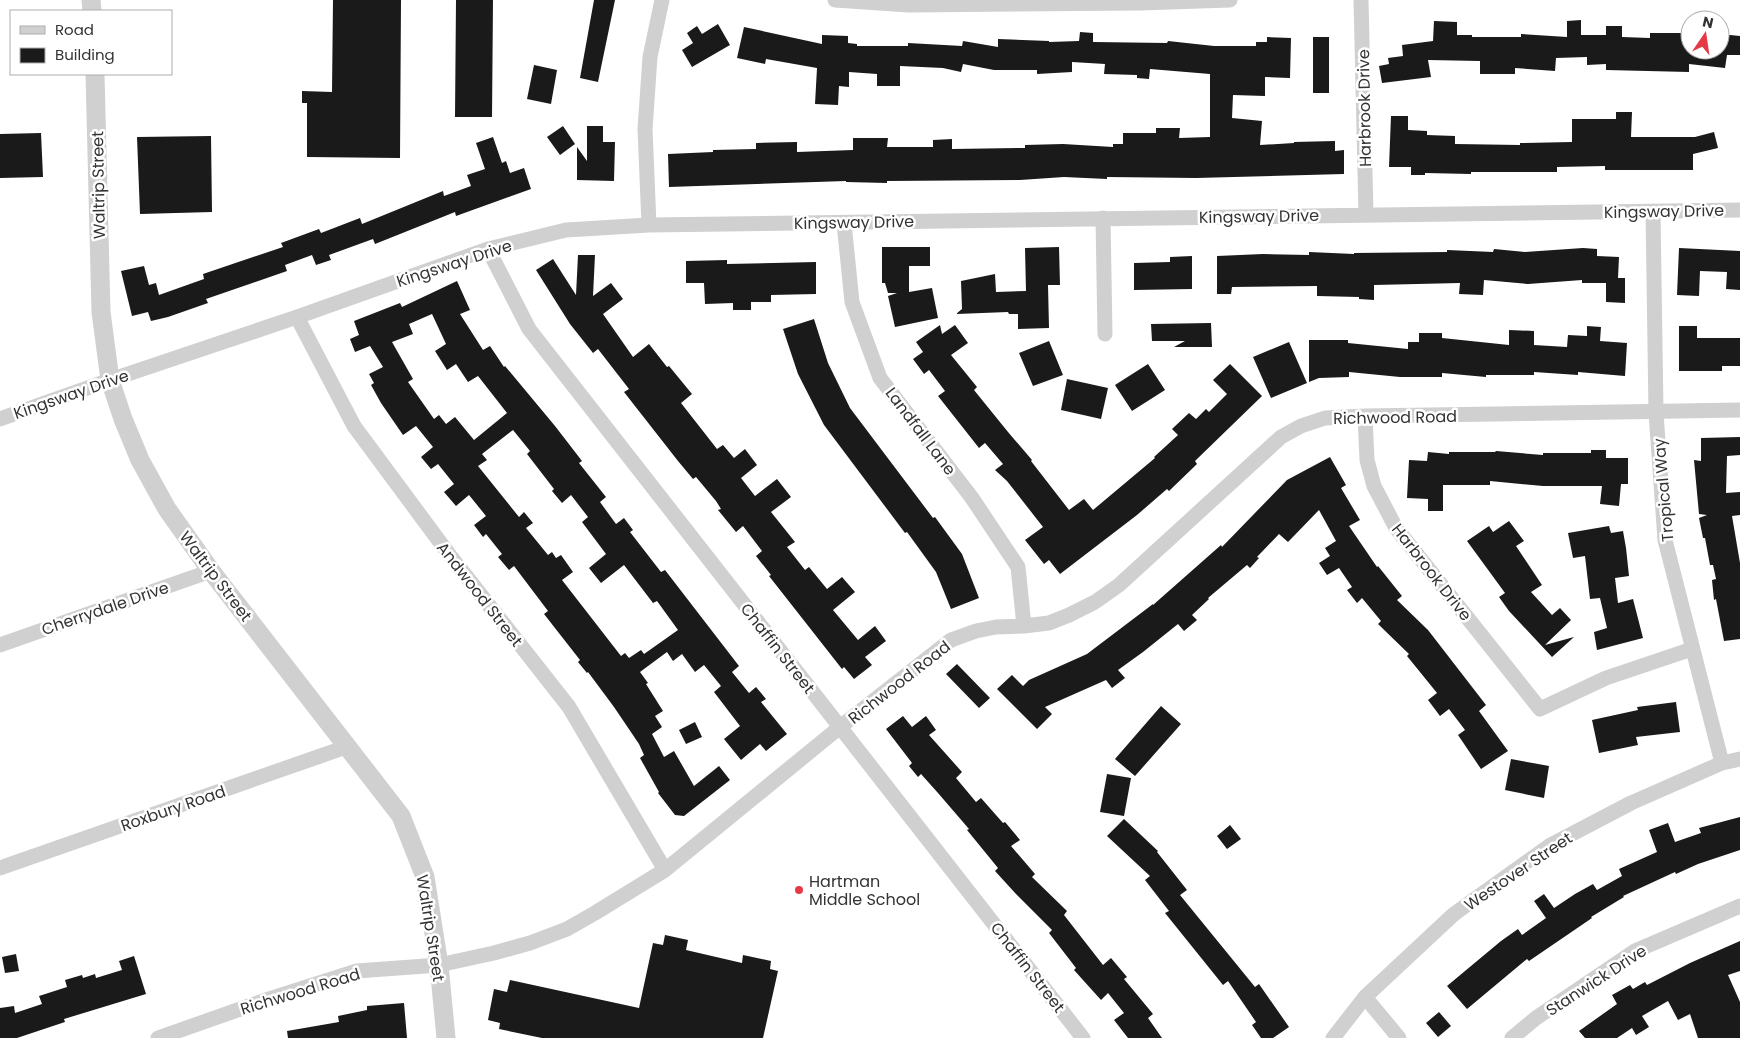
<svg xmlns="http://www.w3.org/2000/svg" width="1740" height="1038" font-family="Poppins,sans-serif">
<rect width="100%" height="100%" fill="#fff"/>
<path fill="#1a1a1a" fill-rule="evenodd" d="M333 0H401L400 158 307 157V103H302V91L332 92Z
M456 0H493L492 117H455Z
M594 0H615L598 82 580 78Z
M1581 20V35H1606V26H1622V37L1650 38V33H1689V50H1720V34L1740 36V55H1727L1725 68 1689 64V72L1606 70V64L1587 65V57L1556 58 1555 71 1515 68V74H1480V61L1428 60 1431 77 1382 83 1379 66 1389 64 1388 58 1403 56 1402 45 1433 41 1434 21 1457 22V35H1472V37H1521V34L1567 37V21Z
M718 24 730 45 692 67 682 50 693 43 687 33 697 26 702 34Z
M744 27 822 44V35L848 36V43L857 44V46H908V43L962 46 963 41 998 47V39L1049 41V42L1079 41 1080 32 1093 33V42L1167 43 1168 41 1214 46H1256V42H1267V37L1291 38 1290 78 1265 77V96L1233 95 1232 118 1262 121 1260 145 1294 143V142L1335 141V151L1344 150V174L1196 178 1107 177V179L1064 177 1020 180 887 181V183L846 182V181L669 187 668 154 713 152V150L756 149V143L797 142V152L853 150V138H888L887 147H933V140L952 139V149L1025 148V145L1063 144 1113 147V144H1123V133H1156V128H1180L1179 138 1210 137V74L1150 69 1149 79 1137 78V75L1104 74 1105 64 1072 62V72L1037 74V70H994L963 64 961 72 943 68 900 66V86H877V74L849 72V87L839 86 838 105 815 104 817 68 766 59 765 64 737 58Z
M1313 37H1329V93H1313Z
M534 65 557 70 551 104 527 99Z
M1616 112H1632L1631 137H1695L1714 132 1718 148 1693 154V170H1605V166L1557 167V172H1471V174L1425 173V175H1411V167H1389L1391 116H1408V130L1427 131V135L1455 136V144L1520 145V143L1572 142V119H1616Z
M563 126 575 144 560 155 547 137Z
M587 126H603V142H615L614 181 577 180V147L587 161Z
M41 133 43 177 0 178V134Z
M211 136 212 212 140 214 137 137Z
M493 137 502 163 506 161 510 173 524 168 531 189 456 216 455 212 375 244 373 239 329 255 331 260 316 265 312 255 285 265 287 271 206 299 208 303 168 317 151 321 148 312 132 316 121 271 144 266 149 285 156 283 159 295 204 279 203 274 283 247 281 243 319 229 321 233 360 218 362 224 443 191 444 196 471 186 467 175 485 169 476 143Z
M882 247H930V266H909V292L932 288 938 318 895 327 888 296 897 293H888L885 283H882Z
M1059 247 1060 285H1048L1049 328 1018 329V314H1009L1008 312 956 314 962 309 961 281 995 274 996 292 1026 291 1025 248Z
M1583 248 1597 249V256L1619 257 1618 278H1625V303L1606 302V283H1582V280L1528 284 1484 280 1483 295 1459 294 1460 283 1374 285V300L1359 299V297L1317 296V286L1232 287 1231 294H1217V256L1263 254 1309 255V252L1354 254V253L1447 252V250L1493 252 1494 249 1525 252Z
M1679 248 1740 251V290L1726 289 1727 272 1700 271 1699 296 1677 295Z
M578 255H595L593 296 611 283 623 299 603 314 633 357 649 344 667 367 669 366 692 394 681 403 717 449 723 445 734 458 745 449 757 465 741 478 755 496 777 479 791 497 771 512 795 542 787 547 805 570 809 567 827 589 842 577 855 592 833 610 858 640 875 626 886 641 865 657 872 665 854 679 844 667 842 669 769 576 771 575 756 556 762 551 743 526 736 532 718 510 721 509 716 501 696 477 693 479 678 461 624 392 629 389 598 349 593 353 570 324 536 270 553 259 576 295Z
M1192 256V289L1134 290V263L1170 262V257Z
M727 260V264L816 262V294L771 295V302H751V310H733V303L705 304 704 283H686V261Z
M457 281 470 310 460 314 483 350 490 346 504 367 505 366 555 426 582 461 579 463 606 497 600 502 616 524 624 518 633 530 630 532 661 572 665 570 739 666 732 672 749 693 756 687 766 699 761 702 787 734 766 751 760 744 741 760 724 739 740 726 714 692 721 686 704 665 695 672 682 654 673 661 667 652 640 672 648 683 646 684 663 711 655 716 662 727 652 734 664 757 674 751 694 786 719 766 730 780 684 816 675 815 658 793 659 792 640 758 644 755 639 744 614 707 588 672 587 673 578 662 580 660 544 614 548 611 514 566 509 570 498 557 502 554 486 534 483 537 474 525 486 516 469 495 456 506 444 492 454 484 438 464 431 469 421 457 433 447 416 426 403 435 381 403 371 385 374 383 369 374 383 367 370 346 355 352 350 339 359 335 354 321 400 303 402 307ZM432 314 446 344 435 351 447 370 456 364 468 382 478 376 507 413 474 440 455 417 446 424 439 415 434 419 408 382 413 379 392 342 413 334 409 324ZM513 430 530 451 527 454 554 489 552 491 562 503 571 495 588 517 582 522 606 554 589 568 601 583 624 565 653 603 657 601 678 630 644 654 641 650 629 658 625 653 621 656 562 580 573 572 561 555 556 558 552 552 548 555 526 528 533 523 524 512 519 517 478 466 487 460 482 454Z
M814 319 828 363 850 408 933 518 935 517 962 554 979 598 951 609 936 572 907 532 905 533 824 425 798 374 783 329Z
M1211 323 1212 347H1174L1185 341H1152L1151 324Z
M940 325 942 334 955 325 968 343 951 355 977 387 974 390 1008 432 1032 460 1031 461 1069 510 1084 499 1093 510 1155 458 1154 457 1178 435 1172 429 1189 413 1196 419 1206 409 1209 412 1227 394 1213 380 1230 364 1262 396 1195 461 1197 464 1169 491 1167 489 1137 515 1060 574 1049 560 1044 564 1025 540 1043 527 1007 481 995 470 1003 464 985 443 979 448 938 396 945 391 929 370 924 374 913 359 923 352 916 342Z
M1587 326 1601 327 1600 341 1627 343 1625 376 1578 372V375L1534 372V375H1486V377L1442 373V377H1400L1349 372V377L1319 378 1309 382V340H1348V343L1408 349V342H1419V333H1442V338L1509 345V330L1534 331V345L1567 347 1568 335 1587 336Z
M1679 326H1697V338H1740V366H1722V371H1679Z
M1049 341 1063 375 1033 386 1019 353Z
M1289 342 1307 383 1271 398 1253 357Z
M1148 364 1165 390 1132 411 1115 385Z
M1067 379 1108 388 1101 419 1061 410Z
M1740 437V455L1727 456 1726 493 1740 492V515L1732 516 1740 563V639L1724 641 1716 599 1714 600 1712 580 1716 579 1713 565H1710L1705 538H1703L1699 518 1707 515 1699 514 1694 460 1701 461V438Z
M1591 450H1606V458H1628V484H1621L1619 506 1600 504 1602 486H1543L1490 481V485H1443V511H1428V499L1407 498 1409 460 1427 461 1428 452 1449 454V452H1495L1496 451 1543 455V453H1591Z
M1330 457 1346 485 1341 488 1360 520 1349 526 1377 567 1378 566 1402 596 1397 600 1428 630 1486 705 1479 711 1508 751 1481 769 1458 735 1465 730 1449 709 1440 716 1428 700 1437 693 1407 656 1409 654 1378 624 1381 621 1362 598 1357 603 1347 590 1352 587 1339 568 1327 575 1319 563 1330 556 1325 548 1336 541 1319 510 1288 542 1279 534 1257 557 1259 558 1250 568 1247 565 1208 598 1209 599 1192 615 1197 620 1184 631 1178 624 1143 652 1118 670 1125 678 1112 688 1106 680 1045 707 1052 714 1037 729 997 689 1012 675 1023 686 1029 680 1087 654 1153 604V605L1221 545 1222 547 1287 480Z
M1509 521 1524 541 1516 546 1542 585 1531 592 1552 615 1560 608 1571 620 1545 645 1574 637 1552 657 1509 611 1499 597 1505 593 1467 541 1489 526 1493 532Z
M1609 526 1611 533 1623 531 1626 548 1629 576 1615 578 1618 603 1633 599 1643 638 1597 650 1594 632 1607 628 1600 598 1590 599 1585 556 1573 558 1568 533Z
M957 664 990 698 979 708 946 674Z
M1676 702 1680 732 1636 737 1638 745 1599 753 1592 720 1638 710 1637 707Z
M1161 706 1181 724 1135 776 1115 759Z
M903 716 912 727 926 716 936 730 929 735 962 772 956 778 976 802 981 798 1003 823 1005 822 1020 840 1011 846 1035 874 1032 877 1067 911 1064 915 1103 965 1111 958 1127 977 1124 979 1153 1014 1148 1018 1162 1038H1128L1114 1020 1124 1013 1108 993 1101 1000 1074 970 1076 968 1049 933 1052 930 1016 894 995 871 998 868 967 830 969 829 938 793 921 774 918 777 909 766 912 763 886 729Z
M695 722 702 737 686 744 679 730Z
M1511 759 1549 766 1544 798 1505 790Z
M1107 774 1131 778 1124 816 1100 812Z
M1740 817V850L1698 864 1676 874 1675 872 1623 896 1624 897 1591 917 1592 918 1529 961 1527 959 1467 1009 1447 986 1501 941 1518 929 1522 935 1546 918 1534 901 1544 894 1554 908 1575 894 1593 884 1597 890 1622 876 1619 869 1657 852 1649 830 1668 823 1675 842 1701 833 1699 828Z
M1124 819 1158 851 1157 852 1187 890 1180 895 1255 987 1259 984 1289 1027 1273 1038H1261L1252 1025 1256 1022 1228 981 1223 985 1165 913 1169 911 1145 880 1150 876 1107 836Z
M1230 825 1241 839 1227 849 1217 836Z
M665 935 688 940 686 950 742 963 743 955 771 961 770 969 778 971 763 1038H542L499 1029 500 1023 488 1020 494 989 507 992 510 980 639 1008 653 943 663 945Z
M1740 941V971L1728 975 1740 1002V1038H1698L1690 1014 1678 1020 1668 1001 1642 1016 1649 1027 1636 1035 1632 1028 1617 1038H1585L1579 1031 1617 1004 1612 995 1630 985 1633 989 1645 982 1647 985 1690 963Z
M16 954 19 971 5 973 2 957Z
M134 956 146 994 64 1019 65 1022 17 1038H0V1008L14 1006 15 1013 42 1004 39 996 67 987 65 980 82 975 83 978 95 974 96 978 122 970 119 961Z
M404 1003 407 1038H288L287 1031 339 1022 338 1016 367 1010V1006Z
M1439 1012 1451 1026 1438 1037 1426 1023Z"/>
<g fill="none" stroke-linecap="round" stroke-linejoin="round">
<path stroke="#d0d0d0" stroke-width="15" d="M835 0 909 5 1141 3 1230 0
M1361 0 1366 215
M1653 211 1656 413 1665 540 1722 763
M1103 218 1105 334
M844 223 852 302 880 378 972 498 1018 567 1024 626
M649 225 645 129 650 57 662 0
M488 249 529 329 1083 1038
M297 317 354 426 451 557 569 707 665 870
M1365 416 1367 460 1374 486 1396 528 1540 709 1606 678 1692 649
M0 419 110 380 297 317 488 249 566 230 649 225 1740 210
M0 645 211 571
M0 868 346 747
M1365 997 1399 1038
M158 1038 263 1001 357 971 439 965 494 953 530 943 567 929 595 913 665 870 840 727 951 640 976 631 996 627 1024 626 1049 623 1069 615 1095 602 1119 585 1281 437 1301 426 1325 418 1365 416 1740 410
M1333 1038 1365 997 1454 914 1549 846 1631 803 1722 763 1740 759
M1512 1038 1536 1018 1635 951 1740 906"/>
<path stroke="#d0d0d0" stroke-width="19" d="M91 0 92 11
M95 74 101 312 110 380 123 419 140 460 167 509 211 571 401 816 425 877 439 965 446 1038"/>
</g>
<circle fill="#e63946" stroke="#fff" stroke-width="2" cx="799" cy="890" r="5"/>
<g text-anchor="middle" stroke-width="5" stroke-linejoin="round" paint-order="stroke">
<g font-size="16" fill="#333" stroke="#fff">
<text transform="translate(1364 108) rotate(-91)" y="6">Harbrook Drive</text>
<text transform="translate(98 185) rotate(-91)" y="6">Waltrip Street</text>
<text transform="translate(1664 211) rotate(-1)" y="6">Kingsway Drive</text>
<text transform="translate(1259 216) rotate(-1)" y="6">Kingsway Drive</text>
<text transform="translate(854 222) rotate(-1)" y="6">Kingsway Drive</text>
<text transform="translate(454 263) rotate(-18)" y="6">Kingsway Drive</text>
<text transform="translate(71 394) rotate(-19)" y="6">Kingsway Drive</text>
<text transform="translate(1395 417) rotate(-1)" y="6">Richwood Road</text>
<text transform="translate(921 431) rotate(53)" y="6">Landfall Lane</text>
<text transform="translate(1663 490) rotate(-95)" y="6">Tropical Way</text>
<text transform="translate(1432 572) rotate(52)" y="6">Harbrook Drive</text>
<text transform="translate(216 576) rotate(53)" y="6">Waltrip Street</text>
<text transform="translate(480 594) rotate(52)" y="6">Andwood Street</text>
<text transform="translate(105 608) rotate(-19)" y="6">Cherrydale Drive</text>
<text transform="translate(778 648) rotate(52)" y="6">Chaffin Street</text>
<text transform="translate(899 682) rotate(-38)" y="6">Richwood Road</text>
<text transform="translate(173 808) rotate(-19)" y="6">Roxbury Road</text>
<text transform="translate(1518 871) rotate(-34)" y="6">Westover Street</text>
<text transform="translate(431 928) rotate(81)" y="6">Waltrip Street</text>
<text transform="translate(1028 967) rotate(52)" y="6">Chaffin Street</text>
<text transform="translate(1596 980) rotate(-33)" y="6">Stanwick Drive</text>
<text transform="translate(300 991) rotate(-17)" y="6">Richwood Road</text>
</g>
<g font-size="16" fill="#333" stroke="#fff" text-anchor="start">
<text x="809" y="887">Hartman<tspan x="809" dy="18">Middle School</tspan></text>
</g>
</g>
<rect x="10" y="10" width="162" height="65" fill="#ffffff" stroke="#adadad"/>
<rect x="20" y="26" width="25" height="8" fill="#d0d0d0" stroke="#adadad"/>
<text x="55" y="35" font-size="15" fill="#333333">Road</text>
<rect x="20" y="48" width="25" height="15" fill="#1a1a1a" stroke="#adadad"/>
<text x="55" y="60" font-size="15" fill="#333333">Building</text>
<g transform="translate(1705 35) rotate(13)"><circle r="24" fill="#ffffff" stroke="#adadad"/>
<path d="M0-4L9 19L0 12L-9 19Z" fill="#e63946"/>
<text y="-8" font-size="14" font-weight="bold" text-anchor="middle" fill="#333333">N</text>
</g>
</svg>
